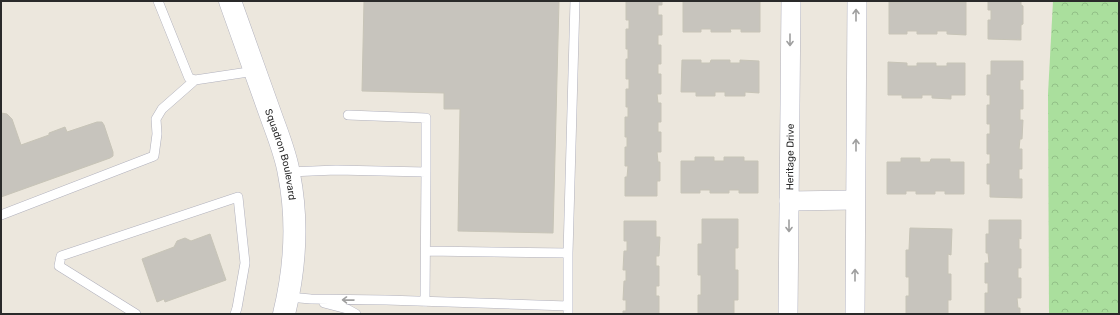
<svg xmlns="http://www.w3.org/2000/svg" width="1120" height="315" font-family="Rubik,sans-serif">
<defs>
<pattern id="forest-crowns" width="20" height="18" patternUnits="userSpaceOnUse"><rect width="20" height="18" fill="#aadf9d"/><path d="M2 6a3 3 0 1 1 6 0M12 15a3 3 0 1 1 6 0" fill="none" stroke="#92c087"/></pattern>
</defs>
<rect width="100%" height="100%" fill="#ece7dd"/>
<path fill="url(#forest-crowns)" d="M1053 1H1119V314H1049L1048 94Z"/>
<path fill="#c7c4bd" stroke="#c7c4b7" d="M364 1H559L553 233 458 231 460 109H444V93L362 91Z
M626 1H662V5H658V15H662V35H658V45H661V64H658V74H661V94H657L658 103H661V122H658V132H661V152H657L658 162H660V181H657V196H625V177H627L628 166H625V147H627V137H625V117H628V107H626V89H629V79H626V59H628V49H626V29H629V20H626Z
M683 1H760V32H741V29H730L731 32H711V29H701V32H683Z
M903 1 966 2V35L947 34V31H937V34H917V31H907V34H889V2H903Z
M988 1H1021V5L1023 6V24L1021 25V40L988 39V20H991V10H988Z
M682 60H701V63H710L711 60H730V63H740V60L759 61V93L745 92V96H725V92H715V96H696V92H681Z
M991 61H1023V80H1020V90H1023V109H1020V120H1023L1022 139H1020L1019 149H1022V169H1019V179H1022V198L990 197V184H987V164H990V154H987V134H990V124H987V105H990V95H987V75H991Z
M888 62 907 63V66H917V63H936V66H947V63H965V95H951V99L932 98V95H922V98H902V95H888Z
M1 113 7 114 12 119 21 145 49 135V133L65 127 67 132 97 122H102L104 125 113 152V156L110 158 1 197Z
M695 157H714V161H724V157H744V161H758V193H739V190H729V193H710V190H700V193H681V161H695Z
M901 158H920V162H930L931 159H950V162H964V194H945V191H935V194H916V191H906V194H887V162H901Z
M702 219H738V248H735V270H738V300H734V314H698V295H701V275H698V244H702Z
M989 220H1021V239L1019 238V249H1021V268H1018V278H1021V298H1017L1018 308H1020V314H988V313H985V293H988V283H985V263H989L988 253H986V234H989Z
M624 221H656V237H660L659 256H656V266H659V286H656V296H659V314H623V311H626V300H623L624 281H626V270H623L624 251H627V241H624Z
M910 228 952 229 951 255 948 254V274H951V300H948V314H906V296H909V277H906V250H909Z
M210 234 226 280 165 302 164 299 157 302 142 259 174 247 177 241 185 238 191 241Z"/>
<g fill="none" stroke-linecap="round" stroke-linejoin="round">
<defs>
<path id="lane" d="M158 1 189 78 195 80 255 71
M348 115 426 118V172
M289 172 336 170 426 172 425 302
M1 215 154 156 157 134 156 119 162 109 195 80
M426 251 568 253
M288 297 311 299 386 300 568 306
M324 303 347 309 356 314
M136 314 59 266 61 256 238 197 245 263 237 308 235 314
M568 314V253L575 1"/>
<g id="street">
<path d="M789 201 855 200"/>
<path id="s1" d="M788 314 791 1"/>
<path d="M855 314 857 1"/>
</g>
<g id="secondary">
<path id="s2" d="M230 1C243 38 257 76 270 113 277 133 286 154 289 174 298 220 295 269 284 314"/>
</g>
</defs>
<use href="#lane" stroke="#b1b1bd" stroke-width="10"/>
<use href="#street" stroke="#b1b1bd" stroke-width="20"/>
<use href="#secondary" stroke="#b1b1bd" stroke-width="23"/>
<use href="#lane" stroke="#fff" stroke-width="9"/>
<use href="#street" stroke="#fff" stroke-width="19"/>
<use href="#secondary" stroke="#fff" stroke-width="22"/>
</g>
<defs><path id="oneway-shaft" d="M-6 0H5M1.5-3L5.5 0L1.5 3" fill="none" stroke-width="1.6" stroke-linecap="round" stroke-linejoin="round"/></defs>
<g stroke="#9f9f9f">
<use href="#oneway-shaft" transform="translate(856 15) rotate(-90)"/>
<use href="#oneway-shaft" transform="translate(790 40) rotate(90)"/>
<use href="#oneway-shaft" transform="translate(856 145) rotate(-90)"/>
<use href="#oneway-shaft" transform="translate(789 226) rotate(90)"/>
<use href="#oneway-shaft" transform="translate(855 275) rotate(-90)"/>
<use href="#oneway-shaft" transform="translate(348 300) rotate(-179)"/>
</g>
<g text-anchor="middle" stroke-width="3" stroke-linejoin="round" paint-order="stroke">
<g font-size="10" fill="#2a2a2a" stroke="#fff">
<text dy="4" stroke="none"><textPath href="#s2" startOffset="162">Squadron Boulevard</textPath></text>
<text dy="4" stroke="none"><textPath href="#s1" startOffset="157">Heritage Drive</textPath></text>
</g>
</g>
<rect width="1120" height="315" fill="none" stroke="#2a2a2a" stroke-width="4"/>
</svg>
